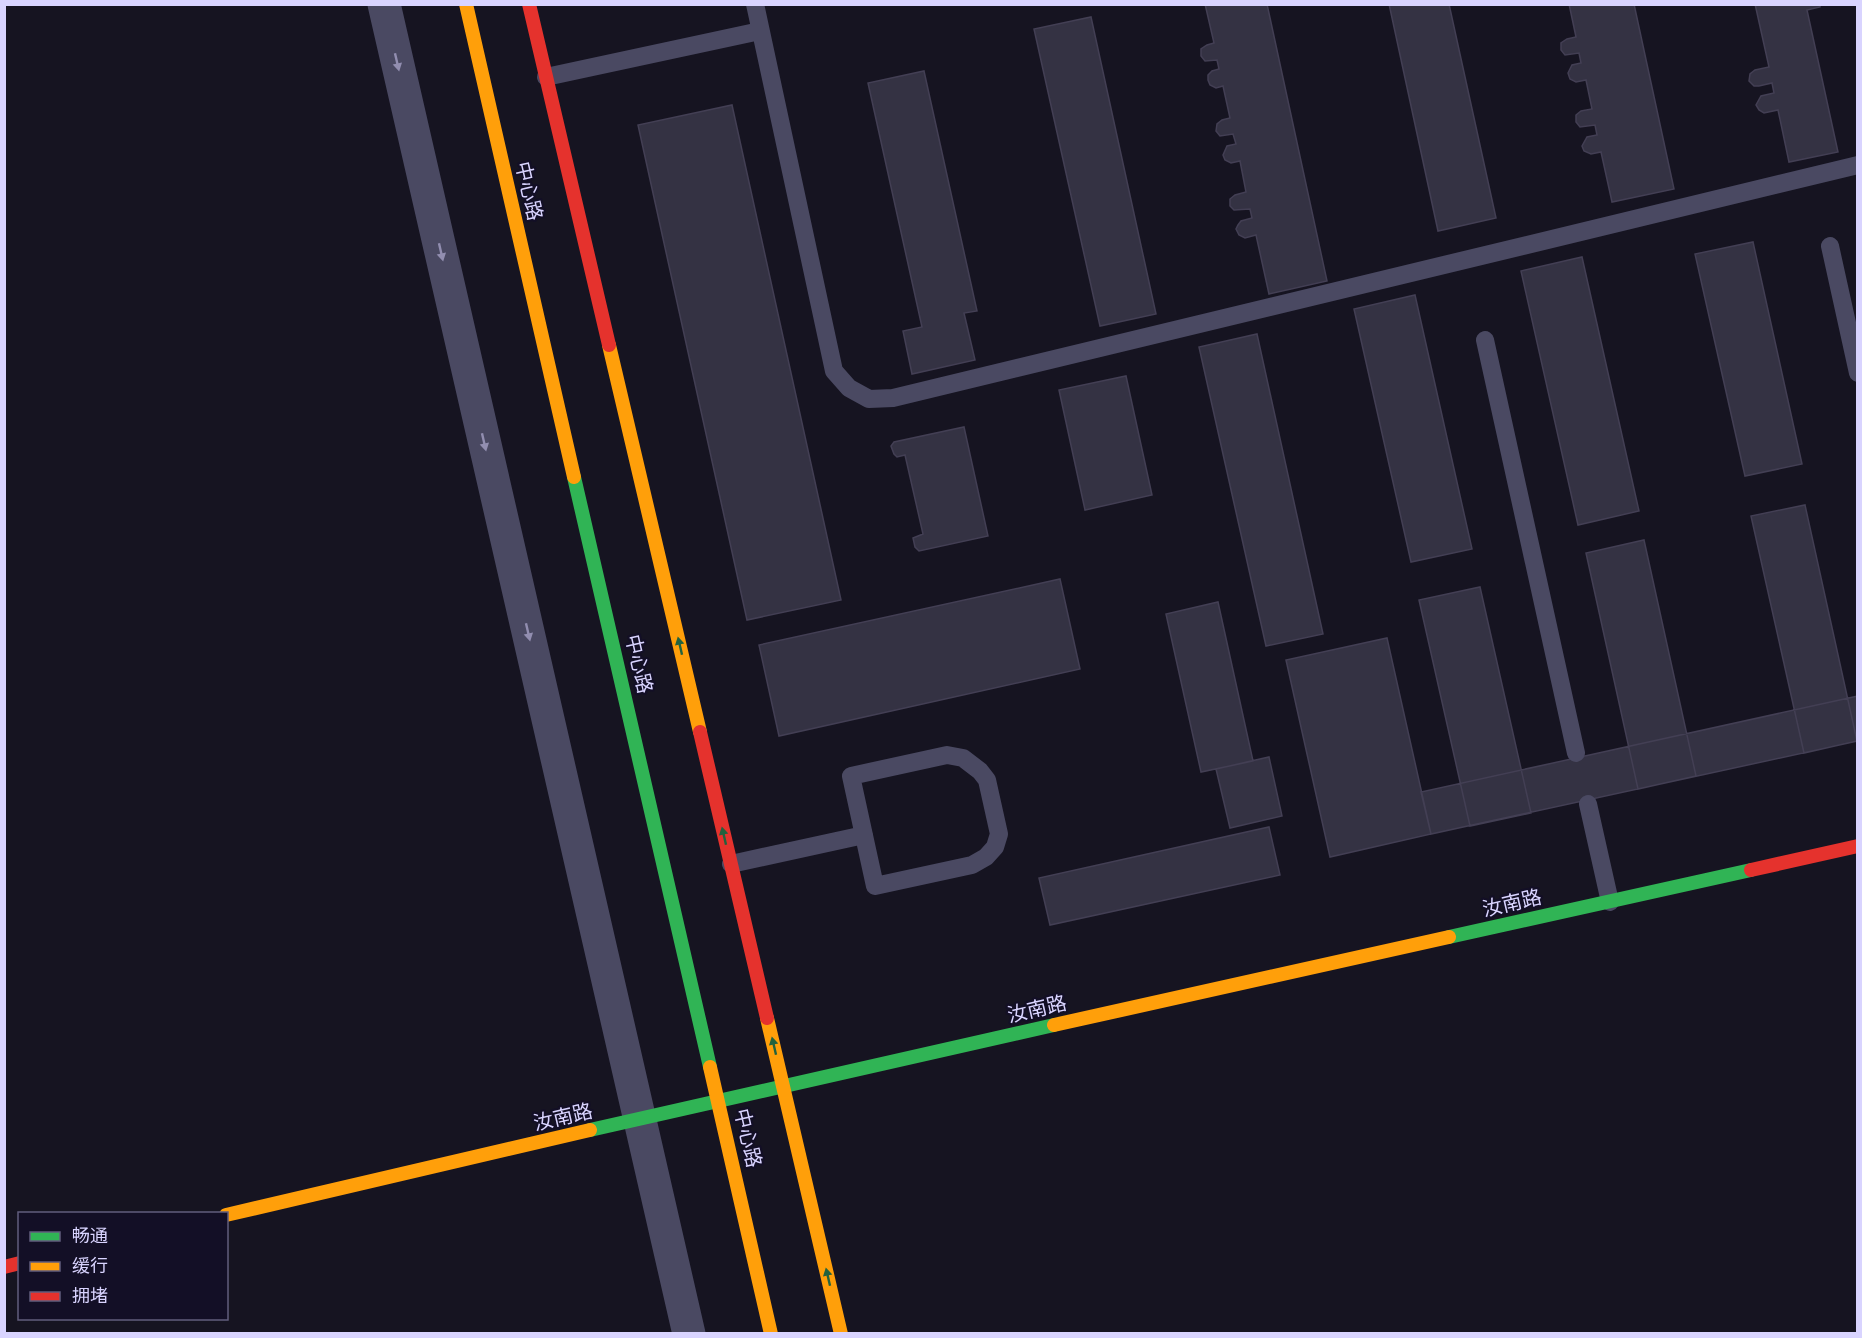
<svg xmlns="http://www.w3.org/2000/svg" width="1862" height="1338" font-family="'Exo 2','Noto Sans SC',sans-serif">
<rect width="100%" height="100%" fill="#161421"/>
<path fill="#343243" stroke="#433f54" stroke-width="1.5" d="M1205 4H1267L1327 281 1269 294 1256 235 1245 238 1239 235 1236 229 1238 225 1241 221 1252 218 1250 209 1234 210 1230 206V199L1235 195 1246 192 1240 161 1231 163 1225 160 1223 155 1227 146 1236 144 1233 134 1220 136 1216 131 1217 124 1222 120 1230 118 1223 86 1216 88 1210 85 1208 80V75L1212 71 1219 69 1217 60 1205 61 1201 56V49L1207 45 1214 43Z
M1389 4H1449L1496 218 1438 231Z
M1569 4H1634L1674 189 1612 202 1601 152 1591 154 1584 151 1582 146 1587 137 1597 135 1595 125 1580 127 1576 122V115L1581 111 1592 109 1586 80 1576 82 1570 79 1568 73 1572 65 1581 63 1579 53 1565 55 1561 50V43L1567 39 1576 37Z
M1755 4H1820V7L1807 10 1838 152 1789 162 1778 110 1764 113 1759 110 1756 105 1761 96 1774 93 1772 83 1759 86H1754L1749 81 1750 74 1755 70 1769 67Z
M1091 17 1156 314 1100 326 1034 29Z
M924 71 977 311 964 313 975 360 912 374 903 331 922 327 868 83Z
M732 105 841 600 747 620 638 125Z
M1753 242 1802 464 1745 476 1695 254Z
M1582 257 1639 511 1578 525 1521 271Z
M1415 295 1472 549 1411 562 1354 309Z
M1257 334 1323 634 1266 646 1199 347Z
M1126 376 1152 495 1085 510 1059 390Z
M964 427 988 536 919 551 915 547 913 538 923 534 905 455 897 457 894 454 891 446 894 442Z
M1805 505 1857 741 1804 753 1751 516Z
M1644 540 1696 776 1638 789 1586 553Z
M1060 579 1080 669 779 736 759 645Z
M1480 587 1531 813 1470 826 1419 600Z
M1218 602 1253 761 1201 772 1166 614Z
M1387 638 1431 834 1330 857 1286 660Z
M1858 696V741L1431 834 1421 792Z
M1269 757 1282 816 1230 828 1216 769Z
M1269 827 1280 875 1050 925 1039 878Z"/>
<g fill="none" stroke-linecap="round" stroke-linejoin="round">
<path stroke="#4a4962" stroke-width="18" d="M755 4 834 371 849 388 869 399 893 398 1858 165
M546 77 760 31
M1830 246 1858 373
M1485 340 1576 753
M947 755 963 758 980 771 987 780 999 834 995 847 986 857 972 865 875 886 851 776Z
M1588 804 1610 902
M731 864 864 835"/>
<path stroke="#4a4962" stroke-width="33" d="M384 4 689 1334"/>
<path stroke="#30b455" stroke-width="14" d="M574 477 710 1067
M1449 937 1751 870
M590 1130 1054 1025"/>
<path stroke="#ff9f0a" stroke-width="14" d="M466 4 574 477
M609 345 700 732
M767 1018 841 1334
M1054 1025 1449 937
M710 1067 771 1334
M226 1215 590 1130"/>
<path stroke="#e5322d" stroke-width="14" d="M529 4 609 345
M700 732 767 1018
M1751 870 1858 846
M4 1267 20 1263"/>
</g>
<defs><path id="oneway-solid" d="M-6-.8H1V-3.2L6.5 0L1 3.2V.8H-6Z" transform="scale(1.5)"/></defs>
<g fill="#928eb0">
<use href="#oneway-solid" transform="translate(397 62) rotate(77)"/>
<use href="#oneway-solid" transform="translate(441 252) rotate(77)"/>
<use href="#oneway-solid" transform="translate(484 442) rotate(77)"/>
<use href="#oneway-solid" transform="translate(528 632) rotate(77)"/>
</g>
<g fill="#22623e">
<use href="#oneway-solid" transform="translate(680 646) rotate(-103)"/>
<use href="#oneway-solid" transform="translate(724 836) rotate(-103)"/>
<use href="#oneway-solid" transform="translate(774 1046) rotate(-103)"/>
<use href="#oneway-solid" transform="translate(828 1277) rotate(-103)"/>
</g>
<g text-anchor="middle" stroke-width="4.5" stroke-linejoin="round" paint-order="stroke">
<g font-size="20" fill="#d9d4ff" stroke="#130f26">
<text transform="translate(529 191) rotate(77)" y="7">中心路</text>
<text transform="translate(639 664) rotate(77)" y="7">中心路</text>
<text transform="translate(1512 903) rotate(-13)" y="7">汝南路</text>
<text transform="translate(1037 1009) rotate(-13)" y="7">汝南路</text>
<text transform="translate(563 1117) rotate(-13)" y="7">汝南路</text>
<text transform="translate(748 1138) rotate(77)" y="7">中心路</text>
</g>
</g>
<rect width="1862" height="1338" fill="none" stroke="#d9d4ff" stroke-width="12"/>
<rect x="18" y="1212" width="210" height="108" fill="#130f26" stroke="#625e7d" stroke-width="1.5"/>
<rect x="30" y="1232" width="30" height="9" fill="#30b455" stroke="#625e7d" stroke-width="1.5"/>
<text x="72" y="1242" font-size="18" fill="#d9d4ff">畅通</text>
<rect x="30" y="1262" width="30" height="9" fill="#ff9f0a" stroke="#625e7d" stroke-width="1.5"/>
<text x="72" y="1272" font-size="18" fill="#d9d4ff">缓行</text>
<rect x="30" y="1292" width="30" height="9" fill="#e5322d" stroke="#625e7d" stroke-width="1.5"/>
<text x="72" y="1302" font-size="18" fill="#d9d4ff">拥堵</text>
</svg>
